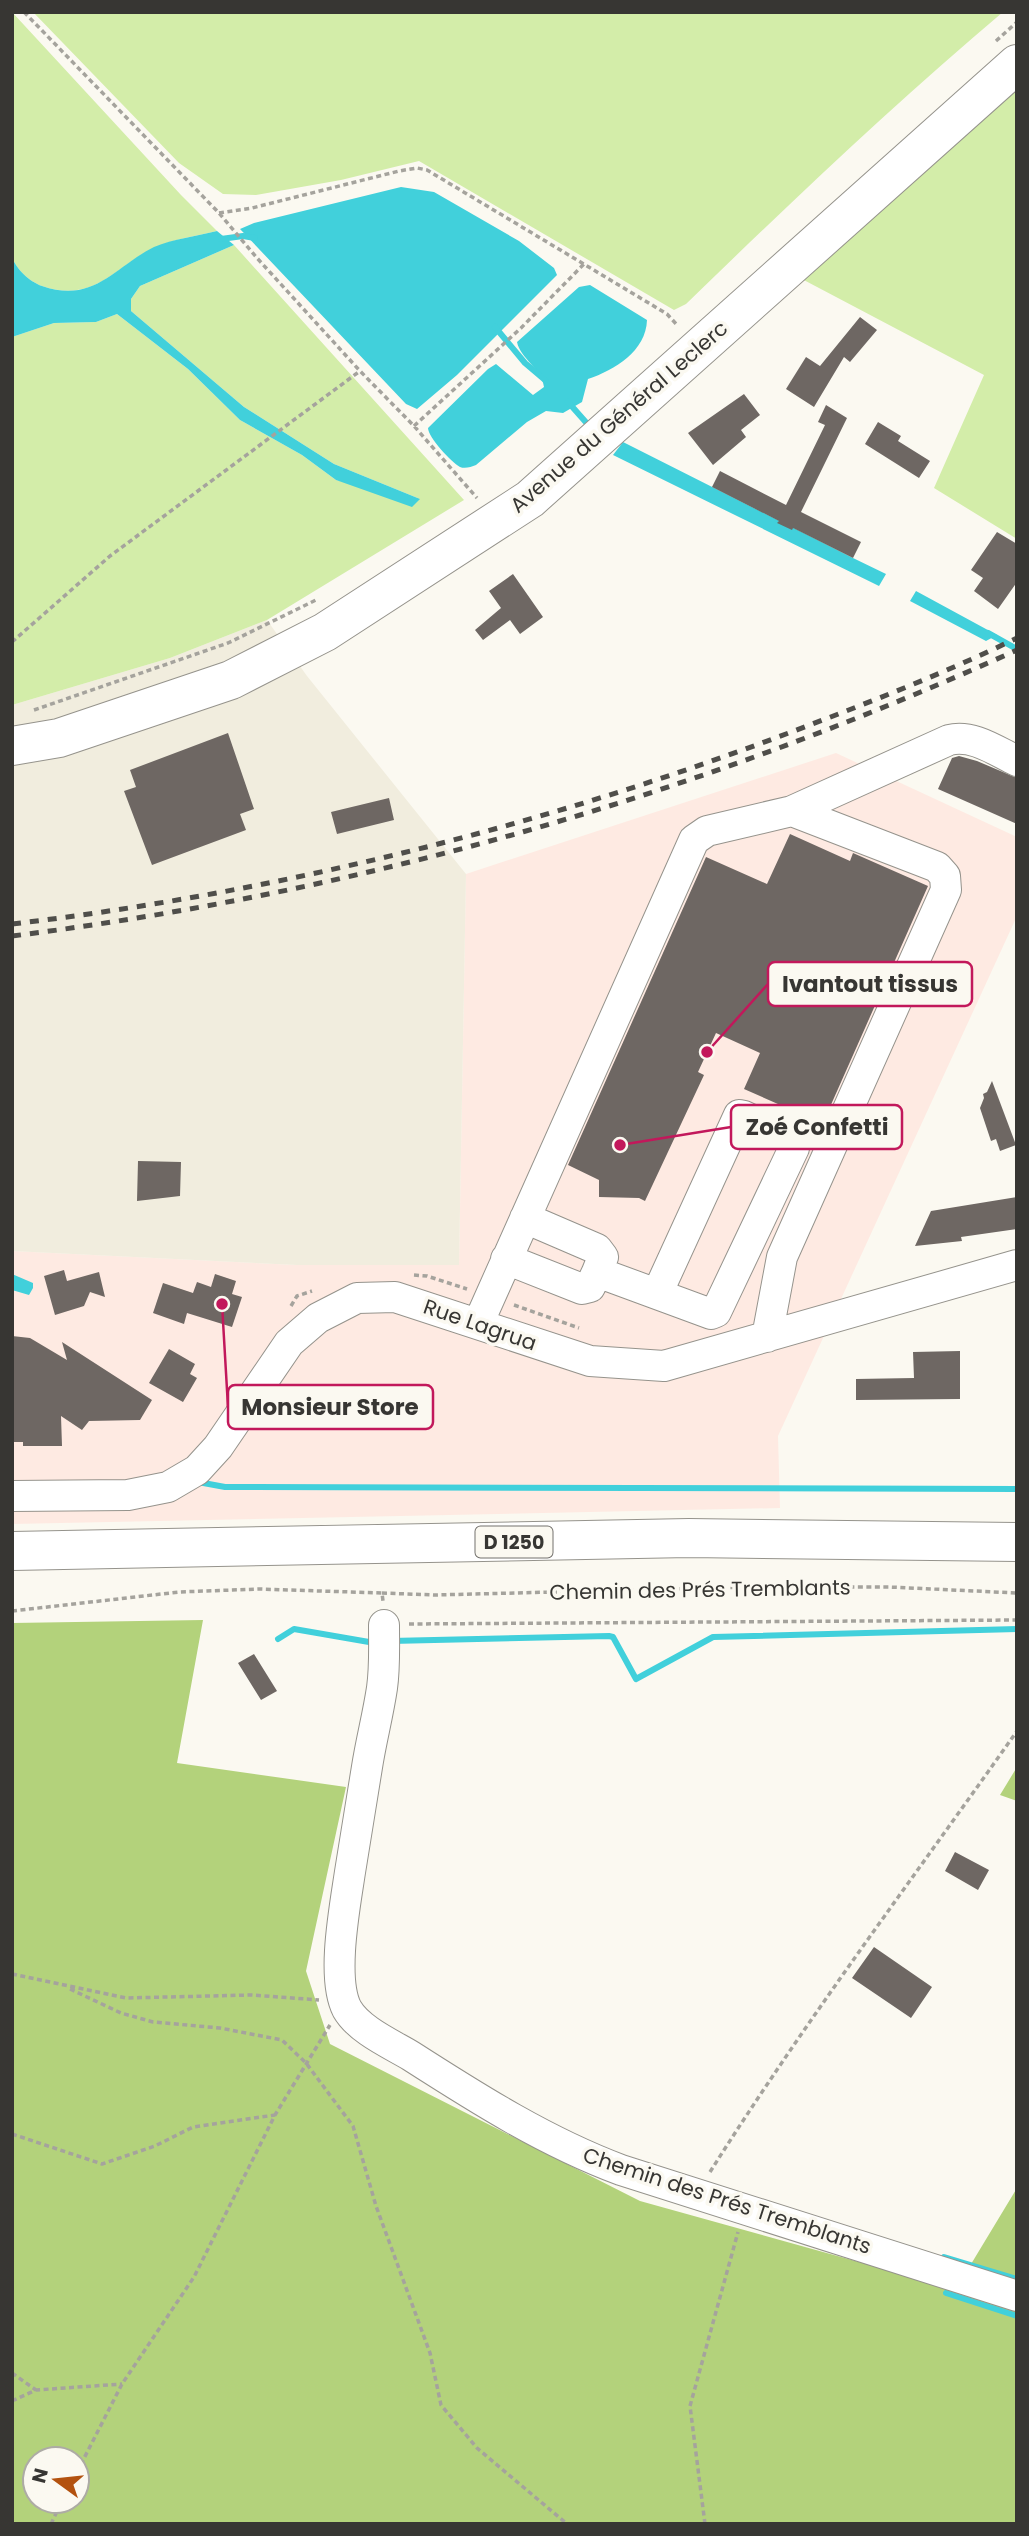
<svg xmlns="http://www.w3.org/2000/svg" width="1029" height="2536" font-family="Poppins,sans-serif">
<rect width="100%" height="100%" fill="#fbf9f1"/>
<path fill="#feeae2" d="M836 753 1017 837V916L778 1436 780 1508 12 1524V1251L297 1265H459L466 874Z"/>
<path fill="#f1edde" d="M267 620 307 676 466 874 459 1265H297L12 1251V705L170 658Z"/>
<path fill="#d3eda9" d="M12 12 181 195 217 231C197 236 173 239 154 248 114 267 94 304 42 286 30 282 16 269 12 257Z
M33 12H1003C893 105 789 204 686 304L674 310 419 161 341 180 256 195 223 194 179 163Z
M1017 88V539L934 488 984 375 800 278Z
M234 245 464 500 267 620 170 658 12 705V337L54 323 96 322 117 314 188 369 240 420 302 455 336 480 420 499 334 464 244 407 131 311V299L140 286Z"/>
<path fill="#b3d27b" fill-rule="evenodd" d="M203 1620 177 1763 346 1787 306 1971 330 2044 640 2201 956 2289 1017 2188V2524H12V1623ZM35 2459H77V2501H35Z
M1017 1767V1801L1000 1795Z"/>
<path fill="#41d0db" d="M401 187 434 192 519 241 554 268 557 275 457 375 417 409 406 404 240 229 254 223Z
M217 231 234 245 140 286 131 299V311L244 407 334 464 420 499 412 507 336 480 302 455 240 420 188 369 117 314 96 322 54 323 12 337V257C16 269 30 282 42 286 94 304 114 267 154 247 173 239 197 236 217 231Z
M590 285 647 320C646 351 615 370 588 379L582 402 563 413 546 411 527 422 476 465C471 467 465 469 460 467 451 462 428 437 428 428L488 369 496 364 533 395 544 387C542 369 520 358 517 342L579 287Z
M623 442 853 558 886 574 879 586 613 455Z
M916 591 997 635 986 641 910 601Z
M12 1274 33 1283V1288L29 1295 12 1290Z"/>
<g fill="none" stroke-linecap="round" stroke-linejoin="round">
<path stroke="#41d0db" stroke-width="6" d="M221 239 243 236 255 238
M495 327 525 363 545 380
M568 402 591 428
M988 633 1017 649
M198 1482 225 1487 1017 1489
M278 1639 294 1629 369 1642
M391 1641 609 1636 613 1637 636 1679 713 1637 1017 1629
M944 2257 1017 2279
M946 2293 1017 2316"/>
</g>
<path fill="#6e6763" d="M860 317 877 330 850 362 844 357 814 407 786 389 806 357 820 366Z
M744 394 760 415 741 430 746 437 713 465 688 433Z
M826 405 847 418 801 512 861 542 853 558 793 528 792 530 777 523 779 521 712 487 720 471 786 505 825 425 818 422Z
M878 422 901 436 898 441 930 461 919 478 865 444Z
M997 532 1017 544V582L998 609 974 591 983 578 971 570Z
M513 574 543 617 520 634 510 620 483 640 475 630 501 608 489 591Z
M228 733 254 809 240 814 246 830 152 865 124 791 136 787 130 770Z
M959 756 977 761 1017 778V824L938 789 952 758Z
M389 798 394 820 337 834 331 812Z
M790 834 850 861 853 853 928 886 826 1116 821 1123 744 1089 760 1053 716 1033 698 1072 704 1075 645 1201 639 1198 599 1197V1180L568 1165 706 857 767 884Z
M992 1081 1016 1145 1000 1151 996 1139 991 1141 980 1108 984 1098 983 1094 987 1092Z
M138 1161 181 1162 180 1196 137 1201Z
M1017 1197V1229L961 1237 962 1241 915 1246 931 1211Z
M64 1270 67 1281 99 1272 105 1297 90 1292 84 1306 55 1315 44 1276Z
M215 1274 236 1281 232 1294 242 1297 232 1327 187 1313 184 1324 153 1313 163 1283 193 1293 197 1282 211 1287Z
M12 1336 30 1338 67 1360 62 1342 152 1400 140 1420 89 1421 82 1430 61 1416 62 1446H23V1442H12Z
M169 1349 195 1364 190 1374 197 1378 183 1402 149 1383Z
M960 1351V1399L856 1400V1379L914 1378 913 1352Z
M254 1654 277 1691 261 1700 238 1663Z
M955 1852 989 1870 978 1890 945 1871Z
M874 1947 932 1987 911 2018 852 1978Z"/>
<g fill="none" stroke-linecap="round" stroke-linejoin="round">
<defs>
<path id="minor" d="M525 1218 597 1249 603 1257 597 1272
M506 1259 582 1289 590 1287 597 1272 711 1314 716 1312 794 1148 795 1140 744 1116 739 1115 657 1294
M478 1324 694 840 707 831 792 811 949 740C973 734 996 751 1017 761
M767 1337 782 1257 946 890 945 876 937 867 792 811
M12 1496 128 1495 168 1487 197 1470 218 1447 289 1343 318 1318 357 1298 395 1297 590 1361 664 1366 1017 1265
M384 1625C384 1646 385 1667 382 1688 378 1715 371 1741 367 1767 361 1802 356 1837 350 1872 345 1906 331 1978 347 2009 359 2030 391 2044 411 2056 478 2099 546 2142 621 2170L1017 2296"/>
<path id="major" d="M12 746 59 738 231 680 325 632 530 499 1017 64
M12 1551 689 1538 1017 1542"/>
</defs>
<use href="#minor" stroke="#95938c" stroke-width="32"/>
<use href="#major" stroke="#95938c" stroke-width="40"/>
<path stroke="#a5a39d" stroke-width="3.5" stroke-dasharray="5 3.5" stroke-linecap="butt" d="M24 12 219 213 257 258 360 371 414 426 477 498
M996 41 1017 22
M219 213 252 208 399 171 417 168 427 170 667 314 678 326
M414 426 521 328 584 264
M12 642 110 556 360 371
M34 710 228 643 316 600
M414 1275 427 1276 467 1289
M514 1305 579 1328
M291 1306 297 1296 312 1291
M382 1593 435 1595 753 1587H889L1017 1593
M12 1611 179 1592 259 1589 382 1593 383 1601
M409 1624 1017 1620
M12 1974 126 1998 251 1995 319 2000
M70 1989 121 2013 153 2022 220 2028 282 2040 306 2063 353 2126 376 2206 430 2353 441 2405 477 2448 567 2524
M12 2134 102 2164 155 2146 193 2127 275 2115
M710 2172C806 2020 914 1877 1017 1731
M12 2373 36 2390
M12 2401 36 2390 122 2384
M77 2472 122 2384 194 2277 275 2115 330 2025
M51 2524 62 2501
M705 2524 690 2406 738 2232"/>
<use href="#minor" stroke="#fff" stroke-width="30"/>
<use href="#major" stroke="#fff" stroke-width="38"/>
<path stroke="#4f4e4a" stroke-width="5" stroke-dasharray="9 9" stroke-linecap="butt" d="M12 924C283 892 552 824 807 726 878 699 949 671 1017 638
M12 936C363 892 694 796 1017 650"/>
</g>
<g text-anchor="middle" stroke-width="7" stroke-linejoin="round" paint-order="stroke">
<rect fill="#fbf9f1" stroke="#72706c" stroke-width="2" x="475.5" y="1526.5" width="77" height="31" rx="5"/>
<g font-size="19" font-weight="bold" fill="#373633">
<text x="514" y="1549">D 1250</text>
</g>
<g font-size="21" fill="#373633" stroke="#fbf9f1">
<text transform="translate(619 417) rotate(-41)" y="7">Avenue du Général Leclerc</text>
<text transform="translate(480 1325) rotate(19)" y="7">Rue Lagrua</text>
<text transform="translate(700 1590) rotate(-1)" y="7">Chemin des Prés Tremblants</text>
<text transform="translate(727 2201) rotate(18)" y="7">Chemin des Prés Tremblants</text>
</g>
</g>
<path fill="none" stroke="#c2185b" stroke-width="2.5" d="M707 1052L768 984M620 1145L731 1127M222 1304L228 1407"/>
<g fill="#c2185b" stroke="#fbf9f1" stroke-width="2.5">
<circle cx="707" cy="1052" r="7"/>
<circle cx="620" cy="1145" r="7"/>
<circle cx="222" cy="1304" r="7"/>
</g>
<g fill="#fbf9f1" stroke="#c2185b" stroke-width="2.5">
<rect x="768" y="962" width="204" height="44" rx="7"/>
<rect x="731" y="1105" width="171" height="44" rx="7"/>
<rect x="228" y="1385" width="205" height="44" rx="7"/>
</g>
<g font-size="23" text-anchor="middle" font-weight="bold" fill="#373633">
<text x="870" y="992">Ivantout tissus</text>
<text x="817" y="1135">Zoé Confetti</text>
<text x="330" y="1415">Monsieur Store</text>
</g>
<rect width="1029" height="2536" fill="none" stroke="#373633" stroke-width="28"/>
<g transform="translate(56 2480) rotate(285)"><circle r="33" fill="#fbf9f1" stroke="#adaba5" stroke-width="2"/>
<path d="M0-5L12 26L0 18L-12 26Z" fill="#b3520f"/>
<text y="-10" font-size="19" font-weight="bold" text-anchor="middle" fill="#373633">N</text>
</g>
</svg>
